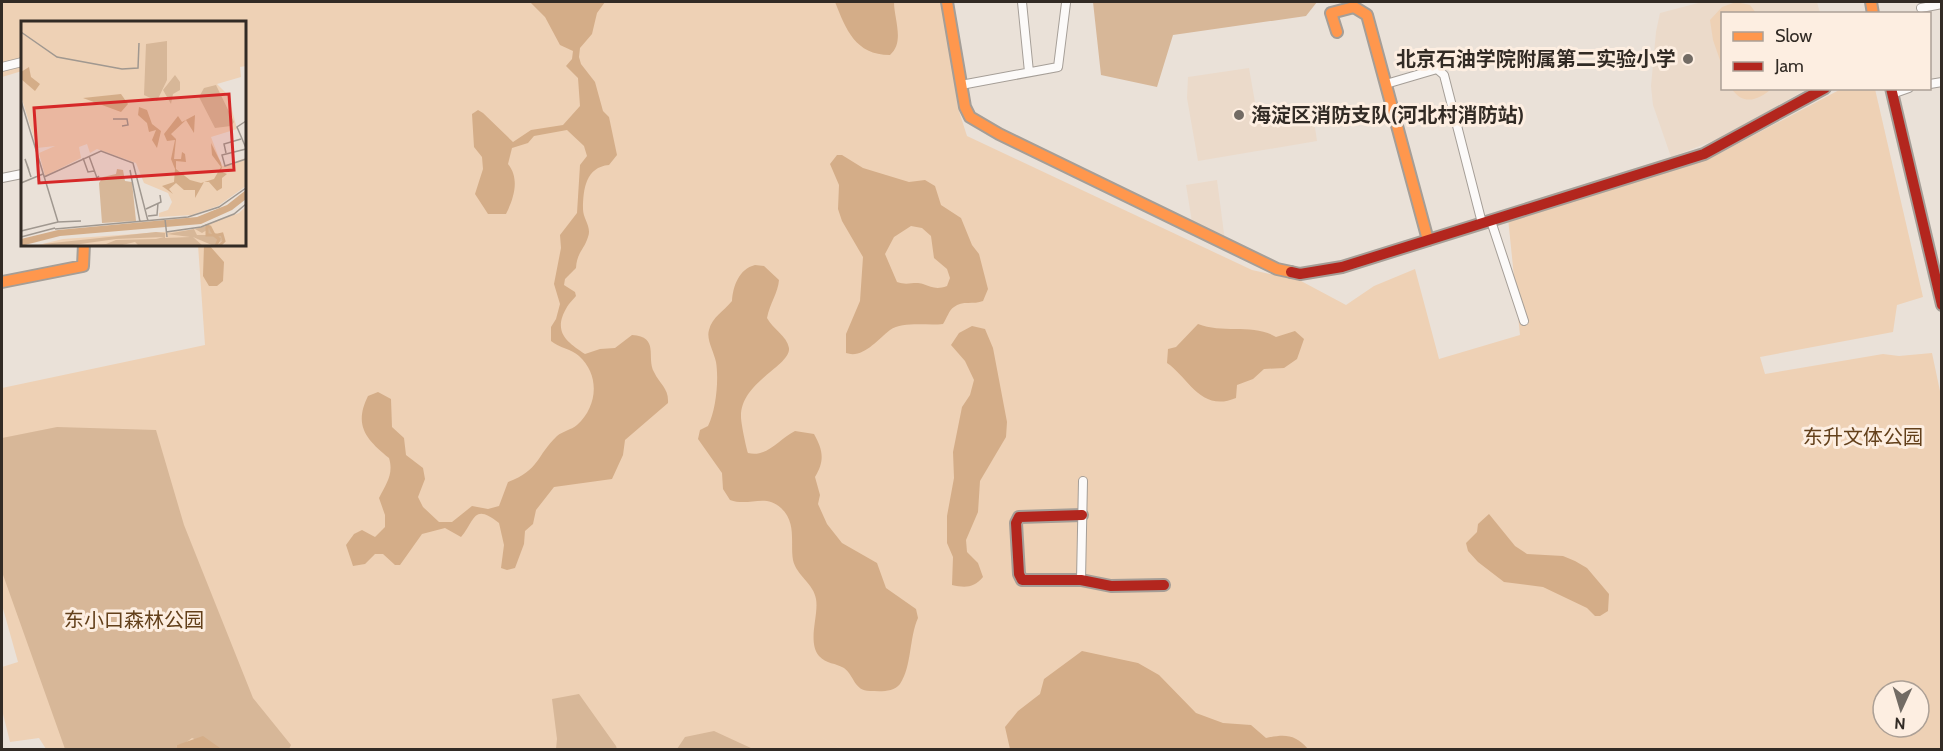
<svg xmlns="http://www.w3.org/2000/svg" width="1943" height="751" font-family="Cabin,'Noto Sans SC',sans-serif">
<rect width="100%" height="100%" fill="#eae1d8"/>
<path fill="#ebdaca" d="M1702 2H1817L1820 13 1722 14V88L1807 89 1718 139 1671 157 1653 105 1651 86 1656 32 1660 13Z
M1249 68 1256 108 1274 104 1276 113 1312 107 1317 141 1198 161 1187 98 1188 77Z
M1217 180 1225 241 1192 222 1186 185Z"/>
<path fill="#eed1b5" fill-rule="evenodd" d="M2 2H944L958 108 967 136 1252 270 1301 281 1346 305 1374 286 1415 269 1439 359 1520 335 1508 218 1709 159 1841 89H1875L1923 297 1897 305 1893 332 1760 357 1765 374 1883 354 1899 356 1932 353 1941 396V749L844 750 816 734 842 749H46L39 738 10 742 2 710V667L18 662 2 605V388L205 345 198 245 244 244V22H22V71L2 77ZM1883 691H1919V727H1883Z
M1736 2 1750 5 1756 13 1722 14V66L1713 40 1710 20 1722 7Z
M1732 89H1771C1759 100 1743 106 1732 89Z"/>
<path fill="#d7b798" d="M1093 2H1317L1306 16 1173 35 1157 87 1101 75Z
M57 427 156 430 184 525 253 698 291 745 289 749H218L192 738 184 744 177 745 176 749H65L2 572V438Z
M579 694 616 746 617 749H556L557 739 552 699Z
M714 731 753 749H677L685 737Z"/>
<path fill="#d4ad88" fill-rule="evenodd" d="M530 2H605L597 13 592 34 580 48 579 57 581 64 595 82 603 111 609 117 617 155 609 165C586 167 583 189 583 209 583 219 592 227 588 237 584 250 577 252 576 268L565 279 564 285 575 292 576 296C573 300 569 303 567 307 552 332 567 342 585 354L600 349 615 348 632 335C660 337 646 357 654 372 660 385 669 388 668 403L625 440 623 455 612 479 554 487 536 510 533 524 525 531 524 544 515 568 507 570 501 568 504 545 499 523C473 502 475 521 461 537L445 528 422 534 400 565H395L383 554H375L365 564 353 566 346 545 354 534 362 530 375 537 385 527V515L379 498C386 484 394 474 389 458 367 440 353 426 368 396L378 392 391 399 392 427 404 438 406 455 423 468 425 479 418 497 423 507 439 522H452L472 506 488 509 499 506 508 482C540 470 536 456 557 436 563 431 571 430 577 425 598 406 600 375 579 356 572 349 559 348 551 341V327L556 319 560 304 554 284 561 248 560 235 577 213 580 165 587 156 584 146 567 130 534 136 528 143 512 148 508 164C520 179 514 198 506 214H488L475 194 483 169 482 157 474 147 472 114 478 110 483 113 513 142 531 130 563 125 580 106 578 78 566 66 572 59 573 51 560 45 545 17Z
M835 2H894C894 19 905 42 890 55 855 55 846 29 835 2Z
M837 155H842L863 168 909 182 925 180 935 186 941 205 961 218 972 245 979 254 988 289 983 301C974 305 962 300 954 307 949 310 947 318 943 324 928 326 903 321 890 330 877 340 863 359 846 353V334L860 301 863 257 842 221 838 209 839 185 830 164ZM911 226 922 228 931 236 934 258 947 269 950 278 947 286C936 290 932 287 923 284 914 281 908 286 897 282L885 254 894 237Z
M204 245H209L224 262 223 281 217 286H209L203 276Z
M755 265 764 266 779 280C778 293 770 303 767 318 773 329 787 336 789 348 791 366 740 382 741 417 741 423 746 447 748 453 767 458 779 439 795 431L814 434C823 450 825 461 815 477L820 495 818 504 827 524 842 543 877 563 886 588 916 609 918 618C909 638 912 666 900 684 893 693 879 691 870 691 854 691 854 675 844 668 836 663 826 664 819 656 807 641 819 616 816 599 814 584 796 575 793 560 790 542 797 523 781 508 765 493 749 507 730 500L723 489 722 473 698 439 700 430 708 426C716 410 719 380 716 362 714 352 706 339 709 330 712 317 724 311 732 301 733 286 739 269 755 265Z
M1198 324C1223 334 1253 323 1276 337L1295 331 1304 339 1297 359 1284 368 1264 369 1253 379 1237 385 1236 398C1201 413 1188 377 1167 363L1168 349 1176 347Z
M972 326 985 329 993 348 1007 422 1006 437 980 481 978 512 966 540 967 552 978 563 983 577C974 588 965 588 952 585L953 557 947 543V516L954 478 953 452 962 407 970 395 974 380 965 361 951 345 959 333Z
M1489 514 1515 546 1527 554 1563 556 1575 561 1587 568 1609 594 1608 611 1600 616H1595L1587 608 1543 587 1504 582 1478 562 1468 551 1466 543 1477 532 1478 524Z
M1082 651 1138 663 1159 675 1196 713 1223 723 1251 725 1266 738C1285 734 1295 734 1308 749H1010L1005 727 1018 711 1040 694 1044 679Z
M203 736 220 748 176 749 177 745Z"/>
<g fill="none" stroke-linecap="round" stroke-linejoin="round">
<defs>
<path id="street" d="M1022 2 1029 72
M1921 8 1942 4
M2 67 22 62
M1386 84 1437 69 1444 75 1482 223
M1930 84 1942 82
M961 85 1058 67 1066 3
M1892 94 1909 88
M2 178 22 174
M1491 221 1524 321
M1081 580 1083 481"/>
<path id="slow" d="M947 2 965 107 970 117 999 134 1277 269 1291 272
M1871 2 1873 14
M1337 32 1331 13 1354 7 1367 15 1428 240
M2 282 83 266 84 244"/>
<path id="jam" d="M1891 88 1942 305
M1291 272 1300 274 1342 267 1704 154 1825 88
M1082 515 1019 517 1016 523 1019 574 1022 580H1081L1111 586 1164 585"/>
</defs>
<use href="#street" stroke="#a59e97" stroke-width="10"/>
<use href="#slow" stroke="#a59e97" stroke-width="14"/>
<use href="#jam" stroke="#a59e97" stroke-width="14"/>
<use href="#street" stroke="#fcfaf9" stroke-width="8"/>
<use href="#slow" stroke="#ff974d" stroke-width="10"/>
<use href="#jam" stroke="#b3261e" stroke-width="10"/>
</g>
<g fill="#726b64" stroke="#fdeee1" stroke-width="2">
<circle cx="1688" cy="59" r="6"/>
<circle cx="1239" cy="115" r="6"/>
</g>
<g text-anchor="middle" stroke-width="6" stroke-linejoin="round" paint-order="stroke">
<g font-size="20" font-weight="bold" fill="#322b25" stroke="#fdeee1" text-anchor="end">
<text x="1676" y="66">北京石油学院附属第二实验小学</text>
<text x="1251" y="122" text-anchor="start">海淀区消防支队(河北村消防站)</text>
</g>
<g font-size="20" fill="#63401b" stroke="#fdeee1">
<text x="1863" y="444">东升文体公园</text>
<text x="134" y="627">东小口森林公园</text>
</g>
</g>
<g transform="translate(21 21)">
<rect width="225" height="225" fill="#eae1d8"/>
<path d="M0 0H225V45L219 46 220 56 196 63 207 74 216 108 190 116 201 145 225 137V165L197 185 171 194 138 196V192L147 189 151 181 147 172 123 162 115 142 76 128 69 132 66 123 58 126 60 137 24 155 18 132 34 125 16 127 0 75ZM225 185V225H13L42 218 169 209 218 192Z" fill="#eed1b5"/>
<path d="M146 20V59L136 80 123 74 125 23ZM154 54 159 61V69L152 73 150 83 142 69ZM195 64 213 101 210 105 194 107 178 76 183 67ZM96 148 102 149 104 160 111 161 115 200 81 202 78 162 82 156 95 153ZM186 205 191 210 189 214H201L202 219 193 225 172 216 182 225H118L114 221 97 225H49L85 223 95 219 135 218 143 216 95 218 45 225 22 223 135 211 144 212V217L169 216 146 213 173 208 176 214H187L186 209 181 212 174 208Z" fill="#d7b798"/>
<path d="M8 46 10 56 19 63 14 70 0 58V51ZM100 73 107 83 100 91 62 77ZM118 86 126 89 131 103 140 110 136 127 131 119 135 109 128 111 126 102 117 94ZM174 94 173 112 165 99 150 113 155 118 153 138H160L161 131 164 133 165 141 155 140V148L169 159 180 162 193 158 200 146 191 134 190 122 200 142 201 147 199 150 206 153 201 157V167L196 170 188 161H183L174 177V169H163L155 162 148 168 152 173 141 165 153 161 154 148 150 138 154 119 146 120 143 113 157 95 161 101ZM225 169V178L211 189 180 203 39 215 0 225V218L37 209 176 196 206 184Z" fill="#d4ad88"/>
<path fill="none" stroke="#d4ad88" stroke-width="3" d="M195 225 198 218 194 215V214L192 212 189 206 186 205V214H197L201 213 203 220 198 225"/>
<path fill="none" stroke="#a09890" stroke-width="1.5" d="M0 11 36 36 101 48 117 47 118 22M0 80 37 201 60 200M92 98H106L107 104 101 105M225 100 216 106 225 127M225 128 201 134 204 145 225 138M205 132 203 123 220 118M68 135 76 157 78 155M62 137 67 151 73 150M8 149 4 138 10 156M109 149 119 201M23 156 80 130 112 142 127 200M0 162 22 153M125 188 140 181 139 174M127 195 136 194 137 182M144 198 146 216M34 208 167 196 198 186 225 167M0 210 37 201M145 211 180 206 213 193 225 183M0 216 34 207"/>
<path fill="#d62828" fill-opacity="0.15" stroke="#d62828" stroke-width="3" d="M208 73 213 149 18 162 13 87Z"/>
<rect width="225" height="225" fill="none" stroke="#322b25" stroke-width="3"/>
</g>
<rect width="1943" height="751" fill="none" stroke="#322b25" stroke-width="6"/>
<rect x="1721" y="12" width="210" height="78" fill="#fdeee1" stroke="#aca096" stroke-width="1.5"/>
<rect x="1733" y="32" width="30" height="9" fill="#ff974d" stroke="#aca096" stroke-width="1.5"/>
<text x="1775" y="42" font-size="18" fill="#322b25">Slow</text>
<rect x="1733" y="62" width="30" height="9" fill="#b3261e" stroke="#aca096" stroke-width="1.5"/>
<text x="1775" y="72" font-size="18" fill="#322b25">Jam</text>
<g transform="translate(1901 709) rotate(184)"><circle r="28" fill="#fdeee1" stroke="#aca096" stroke-width="1.5"/>
<path d="M0-4.5L10 22L0 15L-10 22Z" fill="#726b64"/>
<text y="-9" font-size="16" font-weight="bold" text-anchor="middle" fill="#322b25">N</text>
</g>
</svg>
